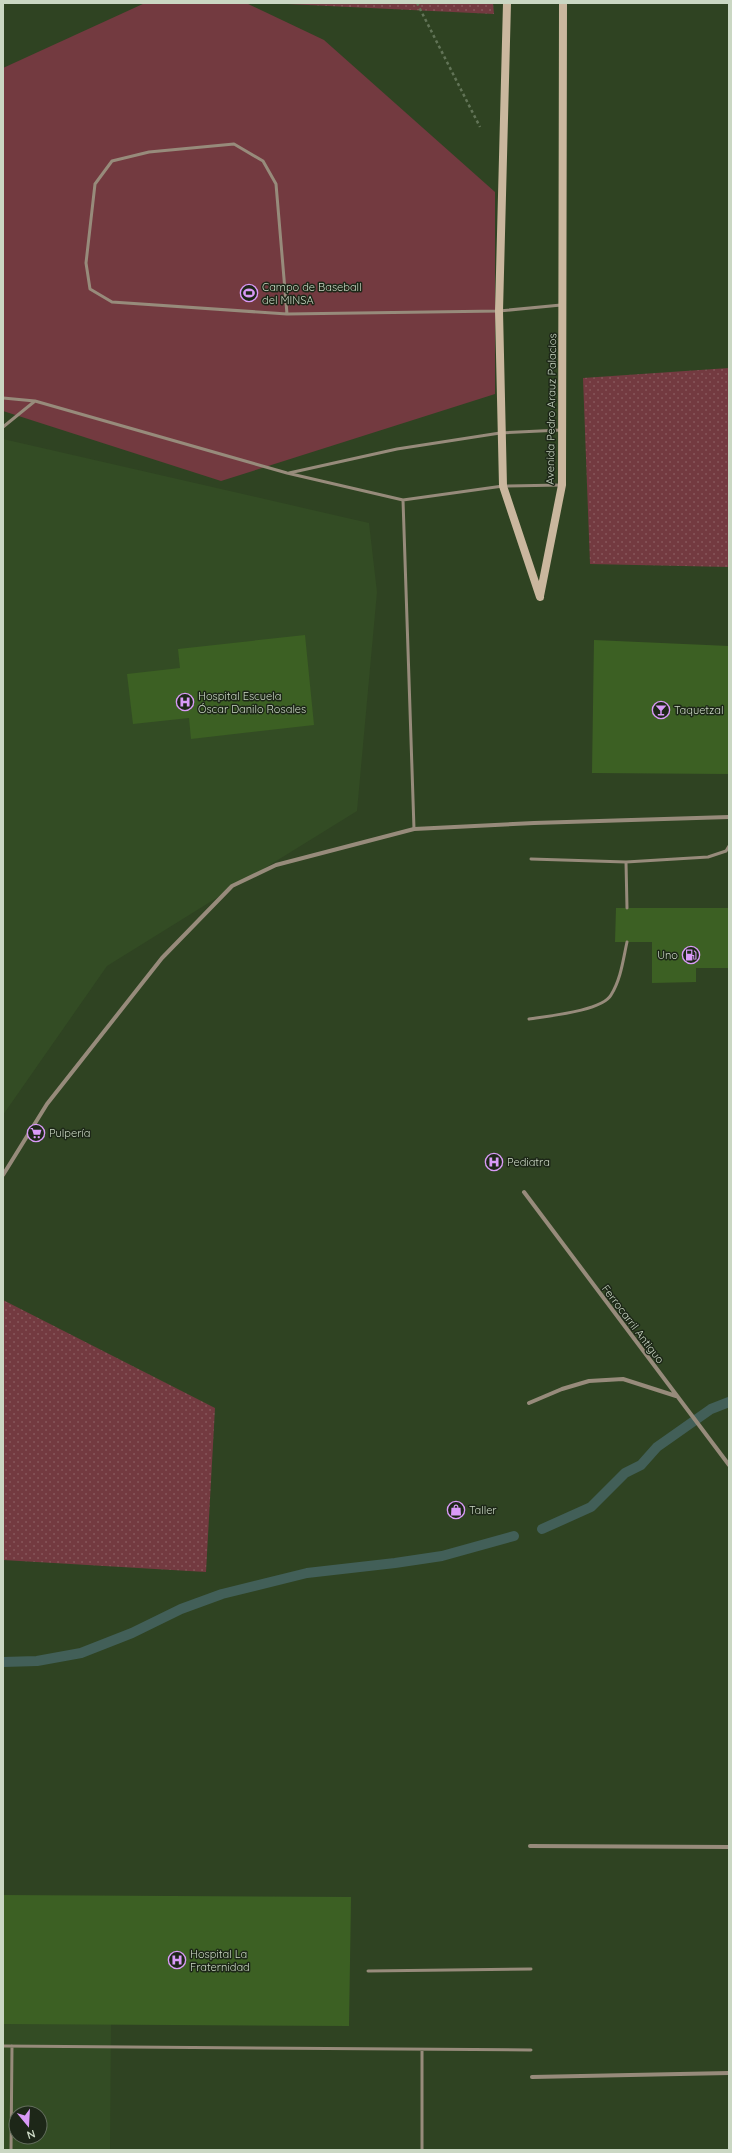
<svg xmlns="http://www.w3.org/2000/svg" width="732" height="2153" font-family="Quicksand,sans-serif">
<defs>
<pattern id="grass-dots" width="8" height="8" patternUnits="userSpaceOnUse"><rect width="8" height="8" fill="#733a40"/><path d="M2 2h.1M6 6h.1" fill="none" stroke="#86565a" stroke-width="1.8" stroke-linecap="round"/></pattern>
</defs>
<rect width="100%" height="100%" fill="#2f4322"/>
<path fill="#334c24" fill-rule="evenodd" d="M3 439 369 523 377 592 357 811 107 966 3 1115Z
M3 2023 111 2024 110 2150H3ZM16 2113H40V2137H16Z"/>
<path fill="url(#grass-dots)" d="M267 3H493L494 14Z
M729 368V567L590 564 583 378Z
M3 1300 215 1408 206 1572 3 1560Z"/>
<path fill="#733a40" d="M145 3H246L324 40 495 192V394L221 481 3 411V68Z"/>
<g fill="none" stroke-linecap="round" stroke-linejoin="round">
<path stroke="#425f58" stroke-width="10" d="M542 1529 591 1507 625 1473 641 1465 657 1447 711 1409 729 1402
M3 1662 37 1661 81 1653 132 1633 181 1609 222 1594 307 1573 395 1563 442 1556 514 1536"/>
</g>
<path fill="#3c6023" d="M305 635 314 725 191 739 189 718 133 724 127 674 180 668 178 649Z
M594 640 729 646V774L592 773Z
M616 908H729V968H696V982L652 983V942H615Z
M3 1895 351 1897 349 2026 3 2024Z"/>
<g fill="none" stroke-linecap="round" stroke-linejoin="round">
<path stroke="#627457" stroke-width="2.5" stroke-dasharray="3 3" stroke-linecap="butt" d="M417 3 480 127"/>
<path stroke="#978b7b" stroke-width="3" d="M287 314 276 184 263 161 234 144 149 152 112 161 95 184 86 263 90 289 112 302 287 314 499 311 561 305
M3 398 35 401 287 473 403 500 503 486 562 485
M3 427 35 401
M289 473 397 449 500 433 561 430
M403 500 414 829
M531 859 626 862 708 857 726 851 729 846
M626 862 627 908
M529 1019C547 1016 602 1011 611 995 621 979 623 960 627 942
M368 1971 531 1969
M3 2046 531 2050
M422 2050V2150
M11 2150 12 2046"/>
<path stroke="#978b7b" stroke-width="4" d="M3 1175 47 1104 162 958 232 886 276 865 414 829 534 823 729 817
M524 1192 729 1465
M529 1403 562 1389 589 1381 623 1379 676 1396
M530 1846 729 1847
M532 2077 729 2073"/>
<path stroke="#cab79e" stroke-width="8" d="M507 3 499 311 503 486 540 597
M540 596 562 485 563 3"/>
</g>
<defs>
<symbol id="stadium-ring" viewBox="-11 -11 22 22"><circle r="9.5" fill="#1d2718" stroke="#d99af7" stroke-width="1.5"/><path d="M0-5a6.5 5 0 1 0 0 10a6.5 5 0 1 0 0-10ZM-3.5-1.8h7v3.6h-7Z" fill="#d99af7"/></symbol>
<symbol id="hospital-ring" viewBox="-11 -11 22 22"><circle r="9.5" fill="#1d2718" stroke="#d99af7" stroke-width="1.5"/><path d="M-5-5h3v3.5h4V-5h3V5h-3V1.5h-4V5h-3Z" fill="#d99af7"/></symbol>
<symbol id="bar-ring" viewBox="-11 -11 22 22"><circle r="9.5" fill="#1d2718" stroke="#d99af7" stroke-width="1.5"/><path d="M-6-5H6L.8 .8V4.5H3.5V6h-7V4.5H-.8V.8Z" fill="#d99af7"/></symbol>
<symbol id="fuel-ring" viewBox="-11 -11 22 22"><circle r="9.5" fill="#1d2718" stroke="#d99af7" stroke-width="1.5"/><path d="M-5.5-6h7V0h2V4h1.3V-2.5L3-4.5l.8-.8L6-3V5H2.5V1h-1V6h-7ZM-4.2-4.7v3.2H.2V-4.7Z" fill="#d99af7"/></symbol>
<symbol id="supermarket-ring" viewBox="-11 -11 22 22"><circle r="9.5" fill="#1d2718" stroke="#d99af7" stroke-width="1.5"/><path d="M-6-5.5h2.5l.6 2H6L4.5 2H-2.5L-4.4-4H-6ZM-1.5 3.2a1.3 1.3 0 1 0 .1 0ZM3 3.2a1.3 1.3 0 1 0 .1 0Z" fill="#d99af7"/></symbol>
<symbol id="shop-ring" viewBox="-11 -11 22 22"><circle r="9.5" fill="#1d2718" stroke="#d99af7" stroke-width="1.5"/><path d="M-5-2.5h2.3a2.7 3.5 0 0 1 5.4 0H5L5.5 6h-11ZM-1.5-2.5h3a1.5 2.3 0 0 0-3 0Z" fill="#d99af7"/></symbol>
</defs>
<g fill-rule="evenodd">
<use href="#stadium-ring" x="239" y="283" width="20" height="20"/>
<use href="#hospital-ring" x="175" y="692" width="20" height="20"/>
<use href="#bar-ring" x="651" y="700" width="20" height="20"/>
<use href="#fuel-ring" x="681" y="945" width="20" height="20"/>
<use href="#supermarket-ring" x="26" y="1123" width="20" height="20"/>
<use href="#hospital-ring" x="484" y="1152" width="20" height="20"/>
<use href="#shop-ring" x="446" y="1500" width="20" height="20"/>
<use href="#hospital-ring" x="167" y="1950" width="20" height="20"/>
</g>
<g text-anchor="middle" stroke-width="3" stroke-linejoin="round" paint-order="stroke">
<g font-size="11" fill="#cad7c3" stroke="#1d2718" text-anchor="start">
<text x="262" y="291">Campo de Baseball<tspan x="262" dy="13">del MINSA</tspan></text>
<text x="198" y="700">Hospital Escuela<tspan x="198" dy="13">Óscar Danilo Rosales</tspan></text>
<text x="674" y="714">Taquetzal</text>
<text x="678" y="959" text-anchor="end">Uno</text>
<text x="49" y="1137">Pulpería</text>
<text x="507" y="1166">Pediatra</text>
<text x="469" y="1514">Taller</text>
<text x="190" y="1958">Hospital La<tspan x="190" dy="13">Fraternidad</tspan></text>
</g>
<g font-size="11" fill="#cad7c3" stroke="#1d2718">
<text transform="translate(551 409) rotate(-89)" y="4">Avenida Pedro Arauz Palacios</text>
<text transform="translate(633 1324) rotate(53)" y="4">Ferrocarril Antiguo</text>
</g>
</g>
<rect width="732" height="2153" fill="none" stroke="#cad7c3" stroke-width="8"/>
<g transform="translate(28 2125) rotate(162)"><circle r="19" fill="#1d2718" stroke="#626d5c"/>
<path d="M0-3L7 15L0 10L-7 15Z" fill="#d99af7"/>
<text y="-6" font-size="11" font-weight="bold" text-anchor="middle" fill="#cad7c3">N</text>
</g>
</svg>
